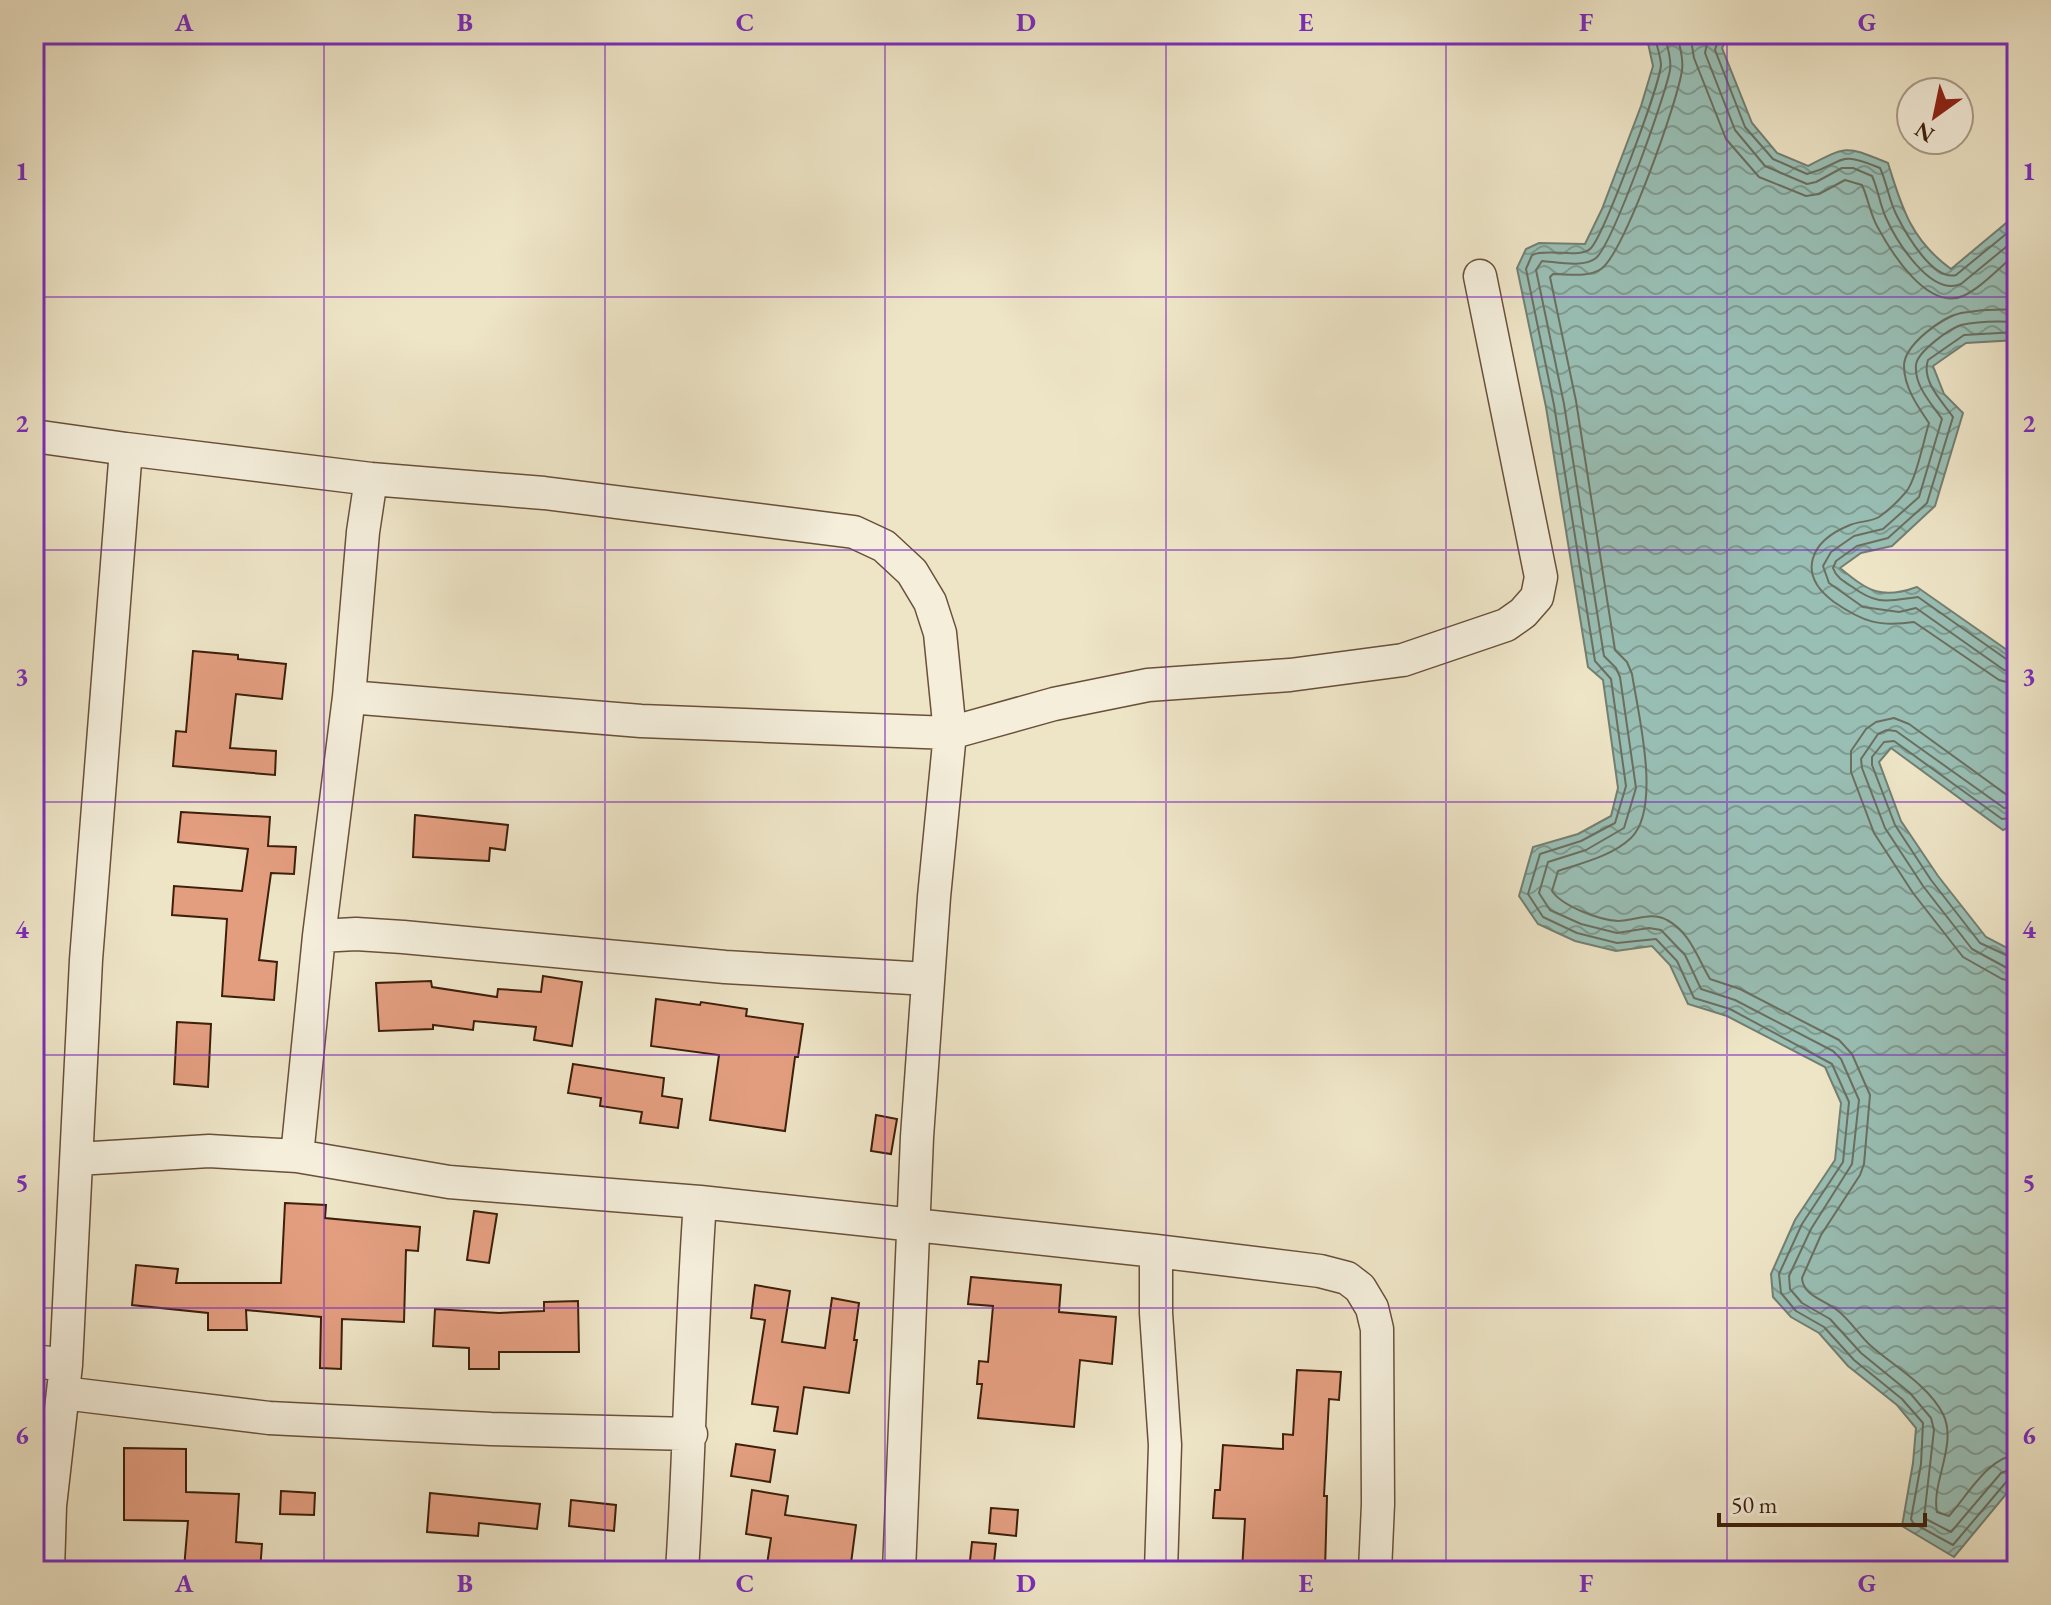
<svg xmlns="http://www.w3.org/2000/svg" width="2051" height="1605" font-family="'EB Garamond',serif">
<defs>
<pattern id="water-waves" width="16" height="10" patternUnits="userSpaceOnUse" patternTransform="scale(2)"><rect width="16" height="10" fill="#99bfb5"/><path d="M0 5q4-4 8 0t8 0" fill="none" stroke="#7e9b91"/></pattern>
</defs>
<rect width="100%" height="100%" fill="#eee5c7"/>
<filter id="stains"><feTurbulence type="fractalNoise" baseFrequency=".0025" numOctaves="4"/><feColorMatrix values="0 0 0 0 .2 0 0 0 0 .09 0 0 0 0 .02 0 0 0 .5 -.17"/></filter>
<radialGradient id="worn" r=".72"><stop offset=".6" stop-color="#630" stop-opacity="0"/><stop offset="1" stop-color="#630" stop-opacity=".3"/></radialGradient>
<path fill="url(#water-waves)" stroke="#747f71" stroke-width="2" d="M1646 34H1729L1722 48 1752 123 1777 153 1808 166C1848 145 1846 146 1888 163 1902 208 1911 240 1951 269L2017 214V340L1966 343 1933 366 1944 394 1963 413 1935 506 1892 546 1861 553 1840 568C1868 591 1881 600 1917 587L2017 657V824L2003 830 1891 748 1879 762 1901 821 1938 876 1986 937 2017 953V1481L1954 1557 1902 1526 1913 1463 1916 1428 1897 1405 1848 1366 1819 1333 1791 1317 1773 1297 1771 1274 1795 1220 1835 1160 1841 1103 1825 1067 1727 1016 1688 1004 1670 965 1652 946 1616 951 1575 941 1538 924 1519 896 1533 847 1578 834 1611 816 1618 788 1603 680 1588 667 1546 407 1517 268 1526 249 1539 243 1585 244 1602 209 1641 106 1653 66Z"/>
<g fill="none" stroke-linecap="round" stroke-linejoin="round">
<path stroke="#6b6f60" stroke-width="2" d="M1654 34C1656 43 1660 54 1661 64 1661 83 1604 234 1591 248 1582 259 1547 248 1532 255L1526 269 1554 405 1595 661 1611 679 1626 786 1615 823 1581 841 1540 854 1528 894 1543 917 1577 933 1617 943 1656 939 1677 961 1694 998 1730 1009 1832 1064 1849 1102 1843 1162 1802 1224 1779 1274 1781 1293 1796 1311 1824 1327 1854 1360 1902 1399 1923 1423 1921 1464 1911 1519 1913 1523 1953 1545 2007 1481 2017 1477
M1664 34C1667 45 1672 59 1670 70 1665 97 1613 243 1596 258 1584 268 1557 262 1542 261L1536 270 1564 404 1604 656 1616 668 1620 677 1636 788 1624 828 1586 850 1548 862 1539 893 1550 910 1581 924 1617 933 1649 928 1661 930 1685 955 1701 989 1735 1000 1833 1051 1841 1059 1859 1100 1852 1164 1811 1229 1789 1276 1790 1289 1802 1303 1830 1319 1861 1353 1910 1393 1931 1418 1934 1430 1924 1518 1951 1532 2001 1473 2017 1467
M1677 34C1679 45 1684 58 1682 70 1678 101 1624 253 1601 269 1588 278 1568 274 1553 274L1550 277 1576 401 1615 650 1627 662 1632 674C1638 713 1662 808 1631 838 1612 856 1582 863 1558 871L1552 891C1562 906 1599 920 1618 921 1635 921 1651 911 1667 920 1690 932 1698 959 1710 979L1740 989 1839 1040 1852 1054 1870 1095 1864 1164 1860 1175 1821 1235 1802 1278C1803 1296 1825 1300 1837 1310 1850 1320 1859 1335 1871 1346 1895 1367 1928 1385 1943 1414 1958 1444 1931 1483 1937 1512L1949 1516C1967 1496 1989 1456 2017 1455
M1696 34 1692 46 1694 58 1726 139 1759 177 1806 196 1819 194 1845 180 1862 185C1868 198 1870 213 1877 226 1891 252 1927 311 1963 296 1980 289 2002 265 2017 253
M1709 34 1705 53 1735 130 1765 166 1807 184 1816 182 1842 168H1853L1872 176C1878 189 1880 205 1886 218 1897 242 1931 297 1961 284L2017 238
M1720 34 1715 50 1745 127 1773 159 1807 174C1847 163 1834 149 1880 168 1887 183 1889 201 1897 216 1906 234 1933 281 1956 275L2017 225
M2017 310C1999 309 1979 310 1961 313 1942 317 1904 345 1904 366 1904 387 1918 407 1929 423 1924 439 1916 480 1906 492 1899 500 1888 511 1879 517 1871 522 1859 521 1850 525 1810 541 1796 574 1834 602 1863 622 1879 627 1914 622L1999 680 2017 685
M2017 322C2000 321 1978 321 1961 325 1949 329 1917 352 1916 365 1914 386 1932 404 1942 419L1919 497 1883 529 1854 536 1831 552 1823 566 1829 583 1863 607 1899 612 1916 608 2004 670 2017 673
M2017 332 1964 335 1928 360C1921 381 1942 401 1953 417L1927 503 1888 538 1857 546 1836 561 1833 568C1836 577 1843 581 1851 586 1878 606 1887 601 1918 597L2009 661 2017 663
M2017 795H2007L1909 724 1894 718 1876 722 1866 729 1851 751V772L1874 833 1913 893 1963 957 2002 979 2017 982
M2017 807 2004 808 1896 731 1887 730 1878 734 1861 759 1862 768 1885 828 1923 886 1972 949 2007 968 2017 970
M2017 817 2002 819 1894 741 1884 742 1872 757V765L1895 825 1931 880 1980 943 2017 960"/>
</g>
<path fill="#e39e80" stroke="#3d1f0a" stroke-width="2" d="M193 651 238 655V659L286 664 282 699 236 694 230 748 276 751 275 775 173 766 176 731 186 732Z
M181 812 270 817 268 846 296 847 294 874 271 873 259 960 277 962 274 1000 222 996 227 919 172 915 174 886 242 891 248 849 178 842Z
M415 815 508 825 505 850 490 848 489 861 413 857Z
M543 976 582 982 572 1046 534 1040 536 1027 474 1021 473 1030 433 1025V1029L379 1031 376 983 431 981 432 987 497 997 498 989 541 992Z
M656 999 700 1005 701 1002 747 1009 746 1016 803 1024 798 1057H795L785 1131 710 1120 719 1055 651 1046Z
M177 1022 211 1024 208 1087 174 1084Z
M573 1064 664 1078 662 1096 682 1099 678 1128 640 1123 642 1112 600 1106 601 1098 568 1093Z
M876 1115 897 1119 891 1154 871 1151Z
M285 1203 326 1205 325 1218 420 1227 418 1251 406 1250 404 1322 342 1319 341 1369 320 1368 321 1317 246 1310 247 1330H208V1313L132 1305 136 1265 178 1269 176 1283H281Z
M474 1211 497 1214 489 1263 467 1260Z
M971 1277 1061 1285 1059 1312 1116 1317 1112 1364 1080 1360 1074 1427 978 1418 982 1384H977L979 1361 988 1362 993 1306 968 1304Z
M755 1285 790 1291 782 1342 825 1348 832 1298 859 1303 854 1340H857L849 1393 804 1387 797 1434 774 1431 778 1407 752 1404 765 1320 751 1318Z
M578 1301 579 1352H499V1369H469V1348L433 1346 435 1309 499 1313 544 1311V1302Z
M1297 1370 1341 1372 1339 1400 1329 1399 1324 1496H1327L1325 1571H1242L1245 1519 1213 1518 1215 1490H1220L1223 1445 1283 1449V1434L1293 1435Z
M736 1444 775 1450 770 1482 731 1476Z
M124 1448 186 1449V1492L239 1494 236 1542 262 1544 260 1571 184 1569 188 1521 124 1520Z
M752 1490 788 1496 785 1515 856 1525 850 1571H766L771 1538 746 1534Z
M281 1491 315 1493 314 1515 280 1514Z
M430 1493 540 1504 537 1529 479 1523 478 1536 427 1532Z
M571 1500 616 1505 614 1531 569 1526Z
M991 1508 1018 1510 1016 1536 989 1533Z
M972 1542 996 1544 993 1571 969 1570Z"/>
<g fill="none" stroke-linecap="round" stroke-linejoin="round">
<defs>
<path id="minor" d="M34 436 126 449 86 960 66 1365 50 1506 48 1571
M126 449 371 479 544 493 854 532 884 546 912 572 930 602 940 633 950 733 934 897 917 1137 899 1571
M349 697 641 721 950 733 1054 704 1148 685 1290 675 1403 660 1506 625 1523 613 1537 597 1541 577 1480 276
M319 936 356 934 403 937 725 967 928 979
M297 1156 319 936 349 697 363 532 371 479
M77 1159 209 1151 297 1156 449 1182 700 1202 1156 1251 1320 1271 1347 1278 1360 1288 1372 1308 1377 1329 1378 1504 1375 1571
M1156 1251V1313L1165 1445 1161 1571
M34 1361 66 1365
M63 1393 269 1418 491 1429 691 1434
M682 1571C690 1448 691 1325 700 1202"/>
</defs>
<use href="#minor" stroke="#695039" stroke-width="35"/>
<use href="#minor" stroke="#f4eedb" stroke-width="32"/>
</g>
<path fill="none" stroke="#7b2cbf" stroke-width="2" stroke-opacity="0.55" d="M324 34V1571M605 34V1571M885 34V1571M1166 34V1571M1446 34V1571M1727 34V1571M34 297H2017M34 550H2017M34 802H2017M34 1055H2017M34 1308H2017"/>
<rect width="2051" height="1605" fill="none" stroke="#eee5c7" stroke-width="88"/>
<g transform="translate(1935 116) rotate(213)"><circle r="38" fill="#f4eedb" stroke="#ab9b87" stroke-width="2"/>
<path d="M0-6L14 30L0 20L-14 30Z" fill="#8f2418"/>
<text y="-12" font-size="22" font-weight="bold" text-anchor="middle" fill="#3d1f0a">N</text>
</g>
<path d="M1719 1513v12h206v-12" fill="none" stroke="#3d1f0a" stroke-width="4"/>
<text x="1731" y="1513" font-size="24" fill="#3d1f0a" stroke="#f4eedb" stroke-width="6" paint-order="stroke">50 m</text>
<rect x="44" y="44" width="1963" height="1517" fill="none" stroke="#7b2cbf" stroke-width="3"/>
<g font-size="26" text-anchor="middle" font-weight="bold" fill="#7b2cbf">
<text x="184" y="31">A</text>
<text x="465" y="31">B</text>
<text x="745" y="31">C</text>
<text x="1026" y="31">D</text>
<text x="1306" y="31">E</text>
<text x="1586" y="31">F</text>
<text x="1867" y="31">G</text>
<text x="22" y="180">1</text>
<text x="2029" y="180">1</text>
<text x="22" y="432">2</text>
<text x="2029" y="432">2</text>
<text x="22" y="685">3</text>
<text x="2029" y="685">3</text>
<text x="22" y="938">4</text>
<text x="2029" y="938">4</text>
<text x="22" y="1191">5</text>
<text x="2029" y="1191">5</text>
<text x="22" y="1444">6</text>
<text x="2029" y="1444">6</text>
<text x="184" y="1592">A</text>
<text x="465" y="1592">B</text>
<text x="745" y="1592">C</text>
<text x="1026" y="1592">D</text>
<text x="1306" y="1592">E</text>
<text x="1586" y="1592">F</text>
<text x="1867" y="1592">G</text>
</g>
<rect width="100%" height="100%" filter="url(#stains)"/>
<rect width="100%" height="100%" fill="url(#worn)"/>
</svg>
